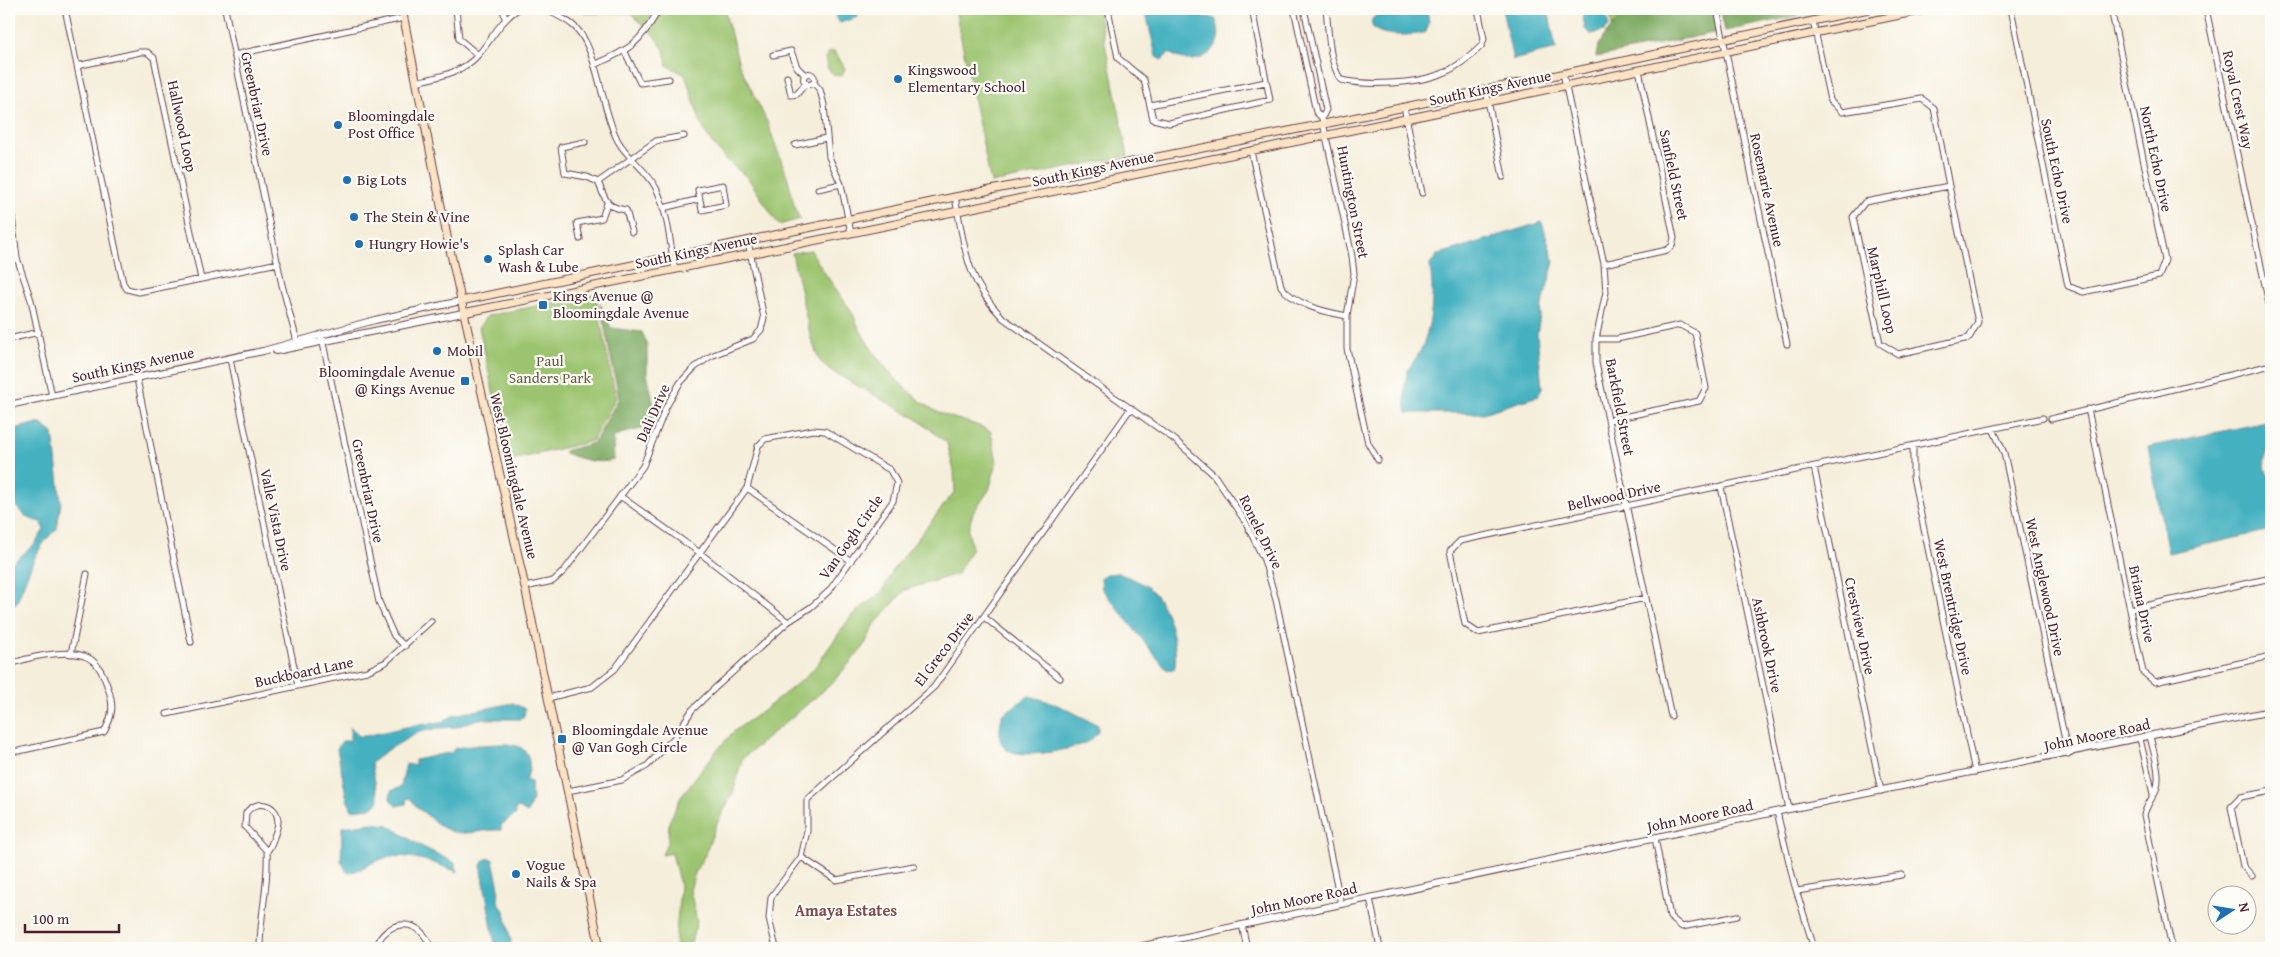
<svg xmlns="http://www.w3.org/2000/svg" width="2280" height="957" font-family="'Gentium Book Plus',serif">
<rect width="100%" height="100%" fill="#fdfcf7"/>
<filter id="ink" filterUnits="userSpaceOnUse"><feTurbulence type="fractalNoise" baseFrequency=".02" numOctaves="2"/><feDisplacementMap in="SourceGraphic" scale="10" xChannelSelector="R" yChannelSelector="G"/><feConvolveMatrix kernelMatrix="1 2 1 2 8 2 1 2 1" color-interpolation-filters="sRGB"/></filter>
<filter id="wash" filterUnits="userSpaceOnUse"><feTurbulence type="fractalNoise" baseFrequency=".0096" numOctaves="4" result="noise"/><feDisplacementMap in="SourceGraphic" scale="20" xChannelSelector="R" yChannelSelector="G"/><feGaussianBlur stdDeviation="1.12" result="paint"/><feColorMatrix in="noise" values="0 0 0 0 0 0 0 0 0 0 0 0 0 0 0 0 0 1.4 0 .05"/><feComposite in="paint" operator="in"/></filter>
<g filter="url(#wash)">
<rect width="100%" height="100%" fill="#f5eedb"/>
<path fill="#9cc470" stroke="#73724e" d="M580 9H655L644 26 630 13H585Z
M663 9H724L739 64 767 122 788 179 795 209 800 219 779 225 748 178 726 160 709 139 702 126 685 75 667 65 664 50 650 30Z
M955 9H1098L1128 156 991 183Z
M1608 9H1626L1619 21 1609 31 1612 25Z
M829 52H835L845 68 842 76 834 75 828 69 825 58Z
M811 250C822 272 838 290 851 311 855 316 856 323 859 328 876 360 903 391 934 410 952 420 973 421 991 432L997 462 989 490 973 513 968 530 972 548 957 574 905 590 875 624 863 648 830 685 742 759 733 793 716 825 705 855 696 870 690 890 697 921 690 946 688 948H675L680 886 672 853 662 855 668 840 669 822 682 795 717 750 734 731 763 711 803 679 816 666 852 615 882 592 893 570 955 491 954 471 947 443 917 419 833 372 820 361 811 339 792 253Z
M595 294 616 398 592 441 508 461 479 327 487 316Z"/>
<path fill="#7daa62" stroke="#646446" d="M1626 9H1713L1718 32 1596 57C1598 35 1616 27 1626 9Z
M1720 9H1832L1725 31Z
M600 304 611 328 642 332 647 344V373L656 415 645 428 620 434 613 438 614 460C597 464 582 460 565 453L564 451 594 443 619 398Z"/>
<path fill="#44b1c0" stroke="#476876" d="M834 9H857L858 17 840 23 836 18Z
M1145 9H1184L1201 17H1209L1215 19C1226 40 1211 61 1188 60 1182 60 1175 56 1169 53L1162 60 1156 56Z
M1387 9H1427L1429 23 1426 32C1416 36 1366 39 1372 20 1373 15 1384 14 1387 9Z
M1502 9H1548L1556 49 1513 60Z
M1582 9H1605L1609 26 1604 31 1591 34 1585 29Z
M1542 222 1554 262 1541 309 1537 334 1542 388 1538 396 1483 413H1407C1404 400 1403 384 1408 371 1412 362 1420 354 1423 345 1433 318 1434 293 1430 265L1437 255Z
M2271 421V446L2267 448 2265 468 2271 479V530L2168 553 2148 447Z
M35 424H41L53 433 61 502 57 529C34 547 27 579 16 604L9 608V566L35 544 44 530 41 522C26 520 15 508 9 495L14 488 9 482V434L14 429Z
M1118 573C1130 578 1143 582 1152 591 1168 606 1180 649 1174 670L1166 669 1102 589 1101 578 1106 574Z
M1029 696C1058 703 1072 712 1098 725V733C1095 735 1092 739 1089 741 1075 750 1013 762 1003 746 997 737 1001 724 1002 715Z
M513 703 525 709 524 716 519 719H478L456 727 439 728 419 732 386 751 371 763 379 801 371 808 352 810 347 799 337 749 342 741H350V727L359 736H366L415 725 440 723 454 715Z
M479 745C497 745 526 738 529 761 530 768 529 774 525 780L531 782 532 801 527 813 519 808 514 810 516 814 501 825V830C474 829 459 842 434 821 425 813 418 810 411 799L407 798 406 804 396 806 390 799 391 791 401 787 406 764 415 766V760C427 758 438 754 451 753L455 748Z
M372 823 388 825 419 845 455 863 458 872C434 863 405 850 379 860 369 863 358 873 347 872L341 861 342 827Z
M490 858 493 860 499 888 498 902 505 912 511 942 508 948H497L495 945 481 865 484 860Z"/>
</g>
<g filter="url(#ink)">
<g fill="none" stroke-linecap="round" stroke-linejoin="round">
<defs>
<path id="minor" d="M65 9 123 283 127 289 139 292 278 263
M225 9 282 285 298 345
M456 9 459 39 478 55
M503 9 505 18
M544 9C555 14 567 19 576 28 599 52 601 110 618 141 628 159 647 170 656 188 668 212 670 244 675 270
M1108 9 1118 58 1144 80 1153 119 1169 123 1270 100 1252 9
M1294 9 1316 112 1322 118
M1304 9 1326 110 1322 118 1352 256 1354 274 1347 316V349L1368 443 1378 460
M1326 9C1329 32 1328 60 1341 80 1368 86 1414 84 1441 74 1454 69 1473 55 1482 45L1484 39 1478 9
M1717 9 1787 344
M2011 9 2068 286 2083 292 2159 276 2165 260 2111 9
M2206 9 2271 313
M1813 21 1830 100 1842 112 1922 99 1934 108 1949 186
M625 52 640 83 669 79
M234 55 404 18
M773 55 791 51 797 67 805 75
M594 65C629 50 640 44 659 9
M77 66 140 52H147L154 58 201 279
M1563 73 1604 264 1606 292 1596 339V363L1671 716
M803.5 79a5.5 5.5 0 1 1 11 0a5.5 5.5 0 1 1-11 0Z
M787 77 791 95 797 94 806 83
M416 82C437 77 463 73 478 55 492 39 500 21 518 9
M814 83 820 90 824 105 829 157 841 184 851 233
M1486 90 1503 177
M1150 105 1266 82
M1404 107 1422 193
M585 142 561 147 565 173 587 177 598 182
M795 145 826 138
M1251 151 1281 286C1294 305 1325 312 1347 316
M598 182 656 141 684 136
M598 182C606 200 605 207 626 210L632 232
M723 185 726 205 702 210 698 190Z
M1949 186 1978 322 1969 338 1898 354 1880 343 1853 217 1865 202Z
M818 189 841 184
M9 192 17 258 31 300 52 396
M955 197C965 248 965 279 1003 318L1175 440 1214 475 1245 521 1264 560 1276 600 1341 904
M663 208 700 199
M580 239 577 223 602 218 607 203
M1604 264 1667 250 1672 246 1674 238 1639 70
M321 334 379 602 394 636 405 646
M9 339 39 332
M1596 339H1617L1680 325 1695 333 1706 388 1699 401 1609 420
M230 359 298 686
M137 379 191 642
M2088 409 2143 672 2155 682 2271 656
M2051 419 2271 365
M1993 429 2004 453 2068 754
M1913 446V477L1975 772
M1814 467 1881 791
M1721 487 1789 809
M747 488 851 561
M620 496 700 553 788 622
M525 587 553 581 564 571 643 466 666 407 680 383 694 368 711 356 753 339 761 330 764 318 748 242
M1646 598 1478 633 1465 624 1450 551 1460 541 2043 418
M2131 609 2271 578
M984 617 1060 678
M71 654 87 574
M9 665C27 657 65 649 84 656 98 660 104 676 108 688 114 705 113 716 104 732L19 751H9
M548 698 592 687 615 669 747 488 758 446 765 439 813 430 825 431 890 470 897 483 893 501 829 591 811 607 788 622 715 688 692 710 674 738 647 766 622 780 568 791
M167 714 367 671 386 662 431 621
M2150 736C2153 751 2161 772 2157 787 2155 795 2147 803 2144 815L2172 948
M2140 739 2153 794
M1777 812 1794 883 1814 948
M1655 838 1670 917 1682 927 1737 916
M801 857 836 880 914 866
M2252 876 2243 866 2231 807 2241 797 2271 791
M1797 891 1902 875
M1370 898 1380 948
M1242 925 1247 948
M260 948C260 915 269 884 267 851 271 847 272 842 274 837 276 831 278 827 278 821 277 803 256 799 246 813L245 827 267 851
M375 948C387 918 420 916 431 948
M776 948 769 918 771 897 801 857 807 831V800L934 687 1131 408"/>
<path id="tertiary" d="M276 351 463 313
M9 405 263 351 375 320 461 301
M1134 948 1789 809 2271 711"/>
<path id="secondary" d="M402 9 448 241 525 587 600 948
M461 301 955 197 1324 124 1869 9
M463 313 1488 102 1928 9"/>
</defs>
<use href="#minor" stroke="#643e45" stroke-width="7"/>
<use href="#tertiary" stroke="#643e45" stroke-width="8"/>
<use href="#secondary" stroke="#643e45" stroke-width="9"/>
<use href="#minor" stroke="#fff" stroke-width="5"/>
<use href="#tertiary" stroke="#fff" stroke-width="6"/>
<use href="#secondary" stroke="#fee4c6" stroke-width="7"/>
</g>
</g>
<g fill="#1f6fb2" stroke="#fdfcf7" stroke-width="2">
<circle cx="898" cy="79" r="5"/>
<circle cx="338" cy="125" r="5"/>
<circle cx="347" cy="180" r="5"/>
<circle cx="354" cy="217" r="5"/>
<circle cx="359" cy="244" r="5"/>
<circle cx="488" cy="259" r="5"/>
<rect x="538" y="300" width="10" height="10" rx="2.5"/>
<circle cx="437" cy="351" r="5"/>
<rect x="460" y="376" width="10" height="10" rx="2.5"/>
<rect x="557" y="734" width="10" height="10" rx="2.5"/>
<circle cx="516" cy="874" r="5"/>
</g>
<g text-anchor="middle" stroke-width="4.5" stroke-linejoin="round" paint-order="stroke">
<g font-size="15" fill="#4a1f2b" stroke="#fdfcf7" text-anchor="start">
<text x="908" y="75">Kingswood<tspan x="908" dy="17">Elementary School</tspan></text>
<text x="348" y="121">Bloomingdale<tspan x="348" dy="17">Post Office</tspan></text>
<text x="357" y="185">Big Lots</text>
<text x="364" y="222">The Stein &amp; Vine</text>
<text x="369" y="249">Hungry Howie's</text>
<text x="498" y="255">Splash Car<tspan x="498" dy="17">Wash &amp; Lube</tspan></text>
<text x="553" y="301">Kings Avenue @<tspan x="553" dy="17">Bloomingdale Avenue</tspan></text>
<text x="447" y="356">Mobil</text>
<text x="455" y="377" text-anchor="end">Bloomingdale Avenue<tspan x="455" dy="17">@ Kings Avenue</tspan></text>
<text x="572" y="735">Bloomingdale Avenue<tspan x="572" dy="17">@ Van Gogh Circle</tspan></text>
<text x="526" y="870">Vogue<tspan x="526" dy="17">Nails &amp; Spa</tspan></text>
</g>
<g font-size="15" fill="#4a1f2b" stroke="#fdfcf7">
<text transform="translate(1490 88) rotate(-12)" y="5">South Kings Avenue</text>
<text transform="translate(2238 100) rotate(78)" y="5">Royal Crest Way</text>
<text transform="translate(257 104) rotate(78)" y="5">Greenbriar Drive</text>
<text transform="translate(182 126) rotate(78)" y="5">Hallwood Loop</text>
<text transform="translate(2156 159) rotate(78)" y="5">North Echo Drive</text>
<text transform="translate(1093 169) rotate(-12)" y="5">South Kings Avenue</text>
<text transform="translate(2057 171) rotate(78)" y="5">South Echo Drive</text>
<text transform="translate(1674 175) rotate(78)" y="5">Sanfield Street</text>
<text transform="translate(1767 190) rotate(78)" y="5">Rosemarie Avenue</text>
<text transform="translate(1353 202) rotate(79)" y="5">Huntington Street</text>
<text transform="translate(696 251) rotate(-12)" y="5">South Kings Avenue</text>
<text transform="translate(1882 290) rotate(77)" y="5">Marphill Loop</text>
<text transform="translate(133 365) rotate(-12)" y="5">South Kings Avenue</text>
<text transform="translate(1620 407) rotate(79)" y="5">Barkfield Street</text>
<text transform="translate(653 413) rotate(-66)" y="5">Dali Drive</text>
<text transform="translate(514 476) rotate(77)" y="5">West Bloomingdale Avenue</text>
<text transform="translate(368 491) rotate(78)" y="5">Greenbriar Drive</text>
<text transform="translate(1614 496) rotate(-12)" y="5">Bellwood Drive</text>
<text transform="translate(276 520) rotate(78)" y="5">Valle Vista Drive</text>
<text transform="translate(1261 532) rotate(64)" y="5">Ronele Drive</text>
<text transform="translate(851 537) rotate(-55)" y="5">Van Gogh Circle</text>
<text transform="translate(2045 587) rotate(78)" y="5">West Anglewood Drive</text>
<text transform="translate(2142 604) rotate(78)" y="5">Briana Drive</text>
<text transform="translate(1953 607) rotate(78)" y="5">West Brentridge Drive</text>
<text transform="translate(1860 626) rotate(78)" y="5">Crestview Drive</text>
<text transform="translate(1767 645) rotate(78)" y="5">Ashbrook Drive</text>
<text transform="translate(944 649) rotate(-53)" y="5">El Greco Drive</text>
<text transform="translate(304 672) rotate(-12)" y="5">Buckboard Lane</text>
<text transform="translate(2097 735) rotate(-12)" y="5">John Moore Road</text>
<text transform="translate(1700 816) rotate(-12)" y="5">John Moore Road</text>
<text transform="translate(1304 899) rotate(-12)" y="5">John Moore Road</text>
</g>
<g font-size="15" fill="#675943" stroke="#fdfcf7">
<text x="550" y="366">Paul<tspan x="550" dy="17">Sanders Park</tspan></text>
</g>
<g font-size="16" font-weight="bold" fill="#7e4c4d" stroke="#fdfcf7">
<text x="846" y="916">Amaya Estates</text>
</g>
</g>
<rect width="2280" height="957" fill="none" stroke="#fdfcf7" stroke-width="30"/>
<g transform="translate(2232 910) rotate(78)"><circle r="24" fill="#fdfcf7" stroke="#b5a4a5"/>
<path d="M0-4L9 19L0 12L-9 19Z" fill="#1f6fb2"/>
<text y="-8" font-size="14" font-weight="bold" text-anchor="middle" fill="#4a1f2b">N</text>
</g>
<path d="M25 924v8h94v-8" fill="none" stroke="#4a1f2b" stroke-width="2.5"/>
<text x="32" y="924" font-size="15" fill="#4a1f2b" stroke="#fdfcf7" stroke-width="4" paint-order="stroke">100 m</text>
</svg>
